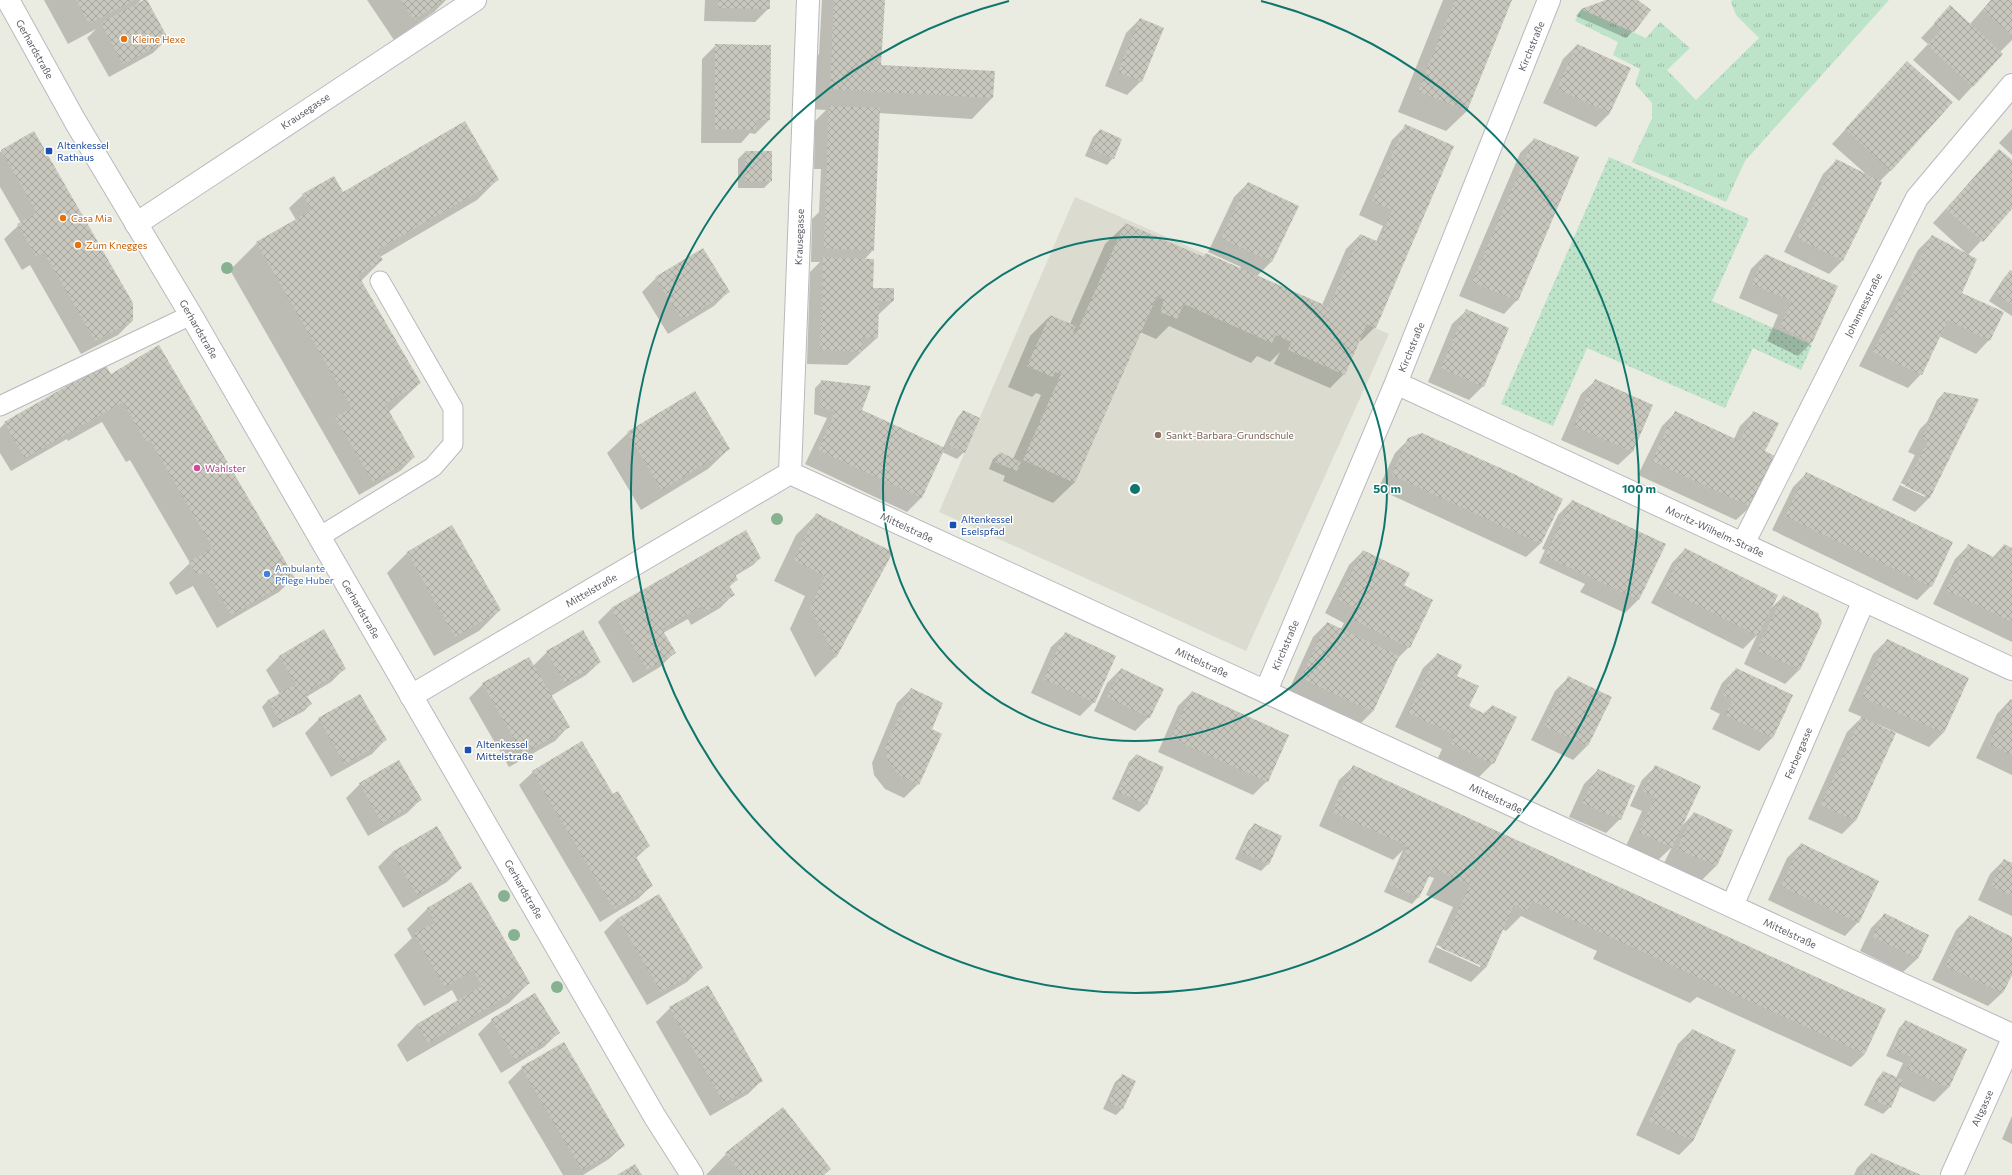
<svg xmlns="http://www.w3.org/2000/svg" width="2012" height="1175" font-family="Commissioner,sans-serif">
<defs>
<pattern id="grass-tufts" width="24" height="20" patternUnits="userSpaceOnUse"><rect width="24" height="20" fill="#bde3c9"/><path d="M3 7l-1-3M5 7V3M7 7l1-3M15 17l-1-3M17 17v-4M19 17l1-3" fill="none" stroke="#9dbba7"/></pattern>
<pattern id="garden-dots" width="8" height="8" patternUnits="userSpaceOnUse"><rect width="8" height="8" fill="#bde3c9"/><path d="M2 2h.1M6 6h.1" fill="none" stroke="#9dbba7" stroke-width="1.8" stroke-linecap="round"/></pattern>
<pattern id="building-cross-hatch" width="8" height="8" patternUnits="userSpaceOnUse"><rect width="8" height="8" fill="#c7c7bd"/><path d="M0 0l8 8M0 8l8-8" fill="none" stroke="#a5a59d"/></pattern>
</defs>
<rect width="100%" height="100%" fill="#ebece1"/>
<path fill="#dbdccf" d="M1075 197 1389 334 1246 651 939 512Z"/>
<path fill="url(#grass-tufts)" d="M1732 0H1889L1745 161 1726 202 1632 162 1652 118V103L1635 84 1640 69 1613 55 1618 42 1575 21 1581 9 1646 38 1660 22 1690 48 1667 70 1696 100 1759 38 1736 15 1731 2Z"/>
<path fill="url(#garden-dots)" d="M1609 157 1749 219 1712 301 1812 345 1801 370 1753 348 1725 408 1587 348 1553 426 1501 404Z"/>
<path fill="#0003" fill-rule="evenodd" d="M44 0H141L135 6 167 39 153 53 109 77 87 38 96 29 68 44Z
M367 0H446L434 12 394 40Z
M705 0H769V8L755 22 704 21Z
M822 0H884L880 66 994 72 992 98 972 119 878 113 873 250 864 260 872 288 893 301 878 315 877 338 847 365 807 364 810 272 820 262H811L812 219 819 212 821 169H814L815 121 826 110 809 109 812 61 819 54Z
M1443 0H1511L1467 111 1446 131 1398 112Z
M1608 0H1636L1633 31 1626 38 1576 16 1582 9Z
M1991 0H2012V40L2000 52 2002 54 1959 101 1913 60 1928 44 1921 38 1937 21 1970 24Z
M1140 19 1141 81 1127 95 1105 86 1126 33Z
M716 45 769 120 755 134 750 133 741 143H701L702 59Z
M1577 45 1610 113 1596 127 1543 103 1563 59Z
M1907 62 1891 170 1879 182 1843 260 1829 274 1784 252 1823 174 1837 160 1867 175 1832 144Z
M1406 126 1375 327 1361 341 1359 340 1344 374 1330 388 1274 364 1280 352 1270 362 1257 356 1251 363 1169 326 1156 339 1140 332 1074 483 1053 503 1003 481 1005 476 989 469 993 459 1000 453 1013 459 1041 395 1036 393 1032 397 1008 387 1030 336 1050 316 1070 324 1105 244 1126 224 1203 258 1206 254 1240 269 1241 267 1208 252 1234 197 1248 183 1272 261 1257 276 1322 305 1346 249 1360 235 1376 242 1383 226 1359 215 1392 140Z
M2012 129V155L1999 143Z
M1100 130 1113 158 1107 165 1085 156 1093 137Z
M33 132 132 321 118 335 81 354 30 265 22 270 4 239 21 223 0 187V152Z
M1534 139 1517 300 1504 314 1459 296 1520 153Z
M745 152 771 181 764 188H738V159Z
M2012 162V207L1968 255 1933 223 1986 164Z
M497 180 477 200 380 257 382 260 361 281 420 383 388 413 414 457 400 471 359 495 230 270 257 243 296 220 289 208 303 195Z
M1932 236 1960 293 1989 340 1976 354 1939 336 1921 374 1908 388 1859 366 1918 250Z
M1765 255 1836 287 1812 342 1798 356 1767 341 1778 315 1739 298 1751 269Z
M2010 271 2012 272V316L1989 301 2004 278Z
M656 278 728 292 714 306 668 334 642 292Z
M1466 311 1508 328 1483 386 1469 400 1428 382 1452 324Z
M110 375 293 578 279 592 217 628 193 586 176 595 169 583 190 563 130 460 126 462 102 422 68 441 67 439 11 471 0 453V428L5 423Z
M822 381 861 410 943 448 957 418 963 411 964 452 957 459 942 452 921 498 907 512 805 464 827 418 814 414 815 388Z
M1595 381 1652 405 1632 452 1618 465 1561 440 1581 394Z
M1944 393 1978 400 1929 498 1915 512 1892 500 1915 455 1908 452 1920 429 1927 422 1937 400ZM1901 483 1925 495V497L1900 485Z
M1676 412 1734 439 1740 426 1754 412 1750 507 1736 520 1638 475 1662 426Z
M628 433 729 449 708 469 641 510 607 453Z
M1409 439 1562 500 1540 544 1526 557 1378 489 1395 453Z
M1807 473 1931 586 1917 600 1772 530 1793 487Z
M1572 501 1639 599 1625 613 1580 592 1585 584 1539 563 1545 550 1542 549 1558 515Z
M817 514 892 552 835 657 815 677 790 629 805 596 774 581 796 535Z
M452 527 500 610 479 631 434 656 387 573 407 553Z
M1969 545 1993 557 2004 545 2012 549V642L1933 604 1955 559Z
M1685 549 1770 609 1783 597 1821 623 1799 670 1785 684 1744 664 1757 635 1743 649 1651 603 1672 563Z
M1363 551 1403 586 1409 647 1396 660 1373 711 1359 725 1288 692 1313 637 1327 623 1341 629 1344 623 1325 613 1349 565Z
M760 558 753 565 735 576 736 580 729 587 733 595 720 608 691 625 688 619 663 633 674 653 660 667 633 683 598 622 612 608Z
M1065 634 1094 702 1080 716 1031 693 1051 647Z
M1887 640 1968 678 1943 733 1929 747 1877 724 1856 820 1842 834 1808 819 1847 732 1862 717 1848 711 1873 654Z
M547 652 600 662 586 675 551 696 568 727 555 741 509 767 469 698 483 684 533 666Z
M1437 655 1455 676 1468 707 1483 714 1492 706 1493 763 1479 777 1438 758 1442 749 1395 727 1423 668Z
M280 656 345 668 331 682 306 697 311 704 304 711 273 728 262 707 268 700 280 694 266 670Z
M1121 669 1149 717 1135 731 1094 711 1107 683Z
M1736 669 1773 737 1759 751 1712 729 1720 714 1710 709 1722 683Z
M1569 677 1610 697 1587 746 1573 760 1531 740 1555 691Z
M911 689 930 730 918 784 904 798 885 789 874 775 872 763 897 703Z
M1192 692 1267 781 1253 795 1158 752 1178 706Z
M2010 700 2012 701V775L1976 758 1997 714Z
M319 719 385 740 372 754 331 777 305 733Z
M1136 755 1163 768 1146 805 1139 812 1112 799 1129 762Z
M1656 766 1681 827 1694 813 1732 830 1716 866 1702 880 1664 863 1672 847 1657 861 1626 846 1642 811 1630 806 1642 780Z
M1353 767 1865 1054 1851 1067 1697 997 1690 1003 1593 959 1597 951 1521 916 1506 931 1502 929 1485 968 1471 982 1428 962 1453 907 1426 895 1434 878 1428 876 1418 897 1412 904 1384 892 1403 850 1393 860 1319 826 1339 780ZM1437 945 1480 965V967L1436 947Z
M1598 770 1620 819 1606 833 1569 817 1584 784Z
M533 772 613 795 649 846 636 858 652 885 638 899 600 922 519 785Z
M360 784 421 799 407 813 368 836 346 798Z
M1255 824 1268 864 1261 871 1235 859 1248 831Z
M437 827 461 868 447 882 403 908 378 867 392 853Z
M1801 844 1858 922 1845 936 1768 900 1787 858Z
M2004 860 2012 864V916L1978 900 1990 874Z
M428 908 529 983 509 1003 407 1062 397 1045 417 1024 458 1001 452 990 424 1006 394 955 412 938 407 929Z
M1884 915 1928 935 1917 959 1903 972 1860 951 1871 928Z
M1970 916 2012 938V973L2002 993 1988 1006 1932 980 1956 930Z
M618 918 701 968 687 982 647 1005 604 932Z
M670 1008 762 1080 748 1094 710 1116 656 1022Z
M492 1020 558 1033 544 1047 501 1073 478 1034Z
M1905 1022 1966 1049 1948 1088 1934 1102 1899 1086 1890 1107 1883 1114 1864 1105 1877 1079 1883 1072 1896 1078 1903 1063 1886 1056 1899 1028Z
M1692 1030 1735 1051 1693 1141 1679 1155 1636 1135 1678 1044Z
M522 1068 623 1146 609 1159 583 1175H563L508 1082Z
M1122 1076 1123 1108 1116 1115 1103 1109 1115 1082Z
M2012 1116V1144L2002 1139Z
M726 1154 830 1169 824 1175H706Z
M1871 1154 1919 1175H1854L1857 1168Z"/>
<path fill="url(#building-cross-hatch)" d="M76 0H134L89 24Z
M144 0H147L169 40 123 64 101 23Z
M401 0H444L414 20Z
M718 0H770V9L718 8Z
M834 0H885L881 65 995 71 993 98 830 89Z
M1455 0H1512L1467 111 1418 91Z
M1606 0H1638L1651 10 1634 32 1581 9Z
M1991 0H2012V35L1983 10Z
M1950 5 2003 54 1973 87 1927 45 1941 30 1934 23Z
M1140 18 1164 28 1142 82 1118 72Z
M715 44 771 45 770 120H756V130L715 129Z
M1577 44 1631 68 1610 113 1557 89Z
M1907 61 1953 102 1891 171 1845 129Z
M829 106 880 108 874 251 824 248Z
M465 121 499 180 377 250 383 260 358 275 421 383 385 404 415 457 373 482 335 417 352 408 256 242 312 210 302 194 334 176 343 192Z
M1405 124 1454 146 1376 328 1367 324 1345 375 1288 350 1291 342 1276 335 1272 343 1184 304 1177 319 1160 312 1164 300 1157 296 1075 483 1023 460 1061 374 1055 372 1053 377 1027 366 1050 315 1076 326 1073 332 1076 334 1125 223 1204 257 1206 253 1329 307 1360 234 1379 242 1392 210 1372 201Z
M1100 129 1122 139 1114 159 1091 149Z
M34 131 133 303V321L95 341 44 252 36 256 17 224 37 213 1 150Z
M1534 138 1579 157 1518 301 1472 282Z
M1999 149 2012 160V209L1983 242 1946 209Z
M745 151H772V181L745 182Z
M1836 159 1882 182 1843 261 1797 238Z
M1248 182 1299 206 1272 262 1221 238Z
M1932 235 1977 259 1962 293 2004 312 1990 341 1948 320 1922 375 1873 352Z
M703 248 730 292 682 320 655 277Z
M1765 254 1838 286 1812 343 1780 327 1792 301 1752 284Z
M823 257 874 259 873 288H894V301H879L878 338 862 337V352L820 350Z
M2010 270 2012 271V305L1995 294Z
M1466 309 1509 328 1484 387 1441 368Z
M159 345 295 578 231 615 206 571 197 575 189 562 213 548 150 440 146 442 123 402 25 458 4 422 105 364 111 374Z
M1595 379 1653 405 1633 452 1574 426Z
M821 380 871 386 862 410 945 448 922 498 818 450 835 412 820 407Z
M695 391 730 449 662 490 627 432Z
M1944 392 1979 399 1930 498 1905 486 1928 441 1922 438Z
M963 410 980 418 965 453 948 445Z
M1675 411 1740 441 1753 411 1779 423 1765 451 1775 456 1751 507 1652 461Z
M1422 433 1514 474 1563 499 1541 544 1392 475 1408 438Z
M1000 452 1021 462 1017 471 995 462Z
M1806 472 1953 542 1932 587 1785 516Z
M1572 500 1666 544 1639 600 1545 556Z
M816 513 893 552 836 658 810 608 825 576 794 560Z
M452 525 501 610 455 637 407 552Z
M746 530 761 558 735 574 738 580 729 585 735 595 705 612 702 606 662 629 676 653 647 670 611 608Z
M1968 544 1997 559 2004 544 2012 548V622L1946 590Z
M1685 548 1778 595 1758 636 1664 588Z
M1363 550 1410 573 1404 585 1433 600 1410 648 1352 619 1357 609 1338 599Z
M1783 595 1818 613 1822 623 1800 670 1757 650Z
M1327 622 1399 656 1373 712 1301 678Z
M324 629 346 669 305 693 312 704 280 722 268 700 296 684 279 656Z
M583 630 601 662 565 683 546 651Z
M1065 632 1116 656 1095 703 1044 679Z
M1887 639 1969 678 1944 733 1862 697Z
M1437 653 1462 665 1457 676 1479 686 1469 706 1487 715 1492 705 1517 717 1494 764 1451 744 1455 735 1408 713Z
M529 657 570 727 523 754 482 683Z
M1121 668 1164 689 1150 718 1107 697Z
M1736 668 1793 695 1773 738 1725 715 1733 700 1723 695Z
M1568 676 1612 697 1588 746 1544 726Z
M911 688 943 703 932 729 942 734 919 785 899 775 888 761 885 749Z
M1192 691 1289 735 1268 782 1171 738Z
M360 694 387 740 345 764 318 718Z
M2010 699 2012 700V755L1989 744Z
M1861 717 1896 733 1856 821 1821 805Z
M582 741 613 794 618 791 650 846 635 855 653 886 614 909 532 771Z
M1136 754 1164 767 1147 805 1118 792Z
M399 760 422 800 382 823 359 783Z
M1353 765 1886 1009 1865 1054 1532 901 1527 911 1514 905 1486 968 1441 948 1470 885 1433 868 1419 898 1390 885 1408 846 1332 812Z
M1655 765 1701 786 1672 848 1639 832 1655 797 1643 791Z
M1598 769 1635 786 1621 820 1582 803Z
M1694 812 1733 830 1717 866 1677 849Z
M1254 823 1282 836 1269 865 1241 852Z
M437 826 462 868 417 895 392 852Z
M1801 843 1879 881 1859 923 1781 886Z
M2004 859 2012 863V896L1991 886Z
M471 882 530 983 428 1043 417 1024 482 986 473 970 445 987 414 934 435 922 427 908Z
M659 894 703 968 661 992 618 918Z
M1884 913 1929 935 1918 959 1873 937Z
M1969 915 2012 937V975L2003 993 1945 966Z
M708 985 763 1081 724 1103 669 1007Z
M535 993 560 1033 515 1060 491 1019Z
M1905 1020 1967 1049 1949 1088 1907 1069 1912 1057 1892 1049Z
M1692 1029 1736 1050 1693 1141 1649 1121Z
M564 1042 625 1146 582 1170 521 1067Z
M1883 1071 1903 1080 1891 1108 1870 1098Z
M1122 1074 1136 1081 1123 1109 1109 1102Z
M783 1107 831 1169 823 1175H742L725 1153Z
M1871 1153 1921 1175H1861Z
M635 1164 642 1175H617Z"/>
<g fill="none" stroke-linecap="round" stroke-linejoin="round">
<defs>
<path id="service" d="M0 406 191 315
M319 537 433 467 453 444V408L380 281"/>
<path id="minor" d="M136 224 475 0
M1396 383 2012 669
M790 473 2012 1035
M790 473 808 0
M1743 544 1917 198 2012 85
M1266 691 1396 383 1549 0
M411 696 790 473
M1732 906 1864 600
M1952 1175 2012 1041"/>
<path id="tertiary" d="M8 0 75 121 191 315 655 1117 692 1175"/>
</defs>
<use href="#service" stroke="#b8b9bf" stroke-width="21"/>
<use href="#minor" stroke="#b8b9bf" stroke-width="24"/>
<use href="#tertiary" stroke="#b8b9bf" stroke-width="24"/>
<use href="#service" stroke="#fff" stroke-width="19"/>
<use href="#minor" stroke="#fff" stroke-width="22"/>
<use href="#tertiary" stroke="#fff" stroke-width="22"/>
</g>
<g fill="#87b292">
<circle cx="227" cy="268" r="6"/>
<circle cx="777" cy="519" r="6"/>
<circle cx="504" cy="896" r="6"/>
<circle cx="514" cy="935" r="6"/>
<circle cx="557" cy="987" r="6"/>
</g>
<g fill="none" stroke="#0f766e" stroke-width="2">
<circle cx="1135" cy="489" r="252"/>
<path d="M1261 1A504 504 0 1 1 1009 1"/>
</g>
<g fill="#e8710a" stroke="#fff" stroke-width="1.5">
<circle cx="124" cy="39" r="4"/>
<circle cx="63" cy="218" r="4"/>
<circle cx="78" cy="245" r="4"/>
</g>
<g fill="#1a4fb4" stroke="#fff" stroke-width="1.5">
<rect x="45" y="147" width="8" height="8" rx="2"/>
<rect x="949" y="521" width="8" height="8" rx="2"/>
<rect x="464" y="746" width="8" height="8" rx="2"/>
</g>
<circle fill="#8d6e63" stroke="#fff" stroke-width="1.5" cx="1158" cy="435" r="4"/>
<circle fill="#d1479c" stroke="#fff" stroke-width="1.5" cx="197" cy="468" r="4"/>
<circle fill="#3f7fe0" stroke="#fff" stroke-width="1.5" cx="267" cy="574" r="4"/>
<g text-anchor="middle" stroke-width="3" stroke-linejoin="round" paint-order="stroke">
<g font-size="10" fill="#c56008" stroke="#fff" text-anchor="start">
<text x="132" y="43">Kleine Hexe</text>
<text x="71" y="222">Casa Mia</text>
<text x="86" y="249">Zum Knegges</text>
</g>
<g font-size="10" fill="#595a61" stroke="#fff">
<text transform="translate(1531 46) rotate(-68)" y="4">Kirchstraße</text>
<text transform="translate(35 49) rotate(61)" y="4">Gerhardstraße</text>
<text transform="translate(305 111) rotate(-34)" y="4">Krausegasse</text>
<text transform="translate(799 237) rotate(-88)" y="4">Krausegasse</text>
<text transform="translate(1863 305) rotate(-63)" y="4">Johannesstraße</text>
<text transform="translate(199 329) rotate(60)" y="4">Gerhardstraße</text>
<text transform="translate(1411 347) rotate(-68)" y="4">Kirchstraße</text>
<text transform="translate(907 527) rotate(25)" y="4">Mittelstraße</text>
<text transform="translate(1715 531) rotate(25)" y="4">Moritz-Wilhelm-Straße</text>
<text transform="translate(591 590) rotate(-30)" y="4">Mittelstraße</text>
<text transform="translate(361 609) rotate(60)" y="4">Gerhardstraße</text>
<text transform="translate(1285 645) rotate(-67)" y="4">Kirchstraße</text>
<text transform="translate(1202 662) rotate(25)" y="4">Mittelstraße</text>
<text transform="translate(1798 753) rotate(-67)" y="4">Ferbergasse</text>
<text transform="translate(1496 798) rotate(25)" y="4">Mittelstraße</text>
<text transform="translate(524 889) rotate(60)" y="4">Gerhardstraße</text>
<text transform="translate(1790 933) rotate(25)" y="4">Mittelstraße</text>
<text transform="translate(1982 1108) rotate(-66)" y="4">Altgasse</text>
</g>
<g font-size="10" fill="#164399" stroke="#fff" text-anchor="start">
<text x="57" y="149">Altenkessel<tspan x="57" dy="12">Rathaus</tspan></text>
<text x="961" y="523">Altenkessel<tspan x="961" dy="12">Eselspfad</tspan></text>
<text x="476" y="748">Altenkessel<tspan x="476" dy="12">Mittelstraße</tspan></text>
</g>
<g font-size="10" fill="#785e54" stroke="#fff" text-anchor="start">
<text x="1166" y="439">Sankt-Barbara-Grundschule</text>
</g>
<g font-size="10" fill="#b23c85" stroke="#fff" text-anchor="start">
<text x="205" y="472">Wahlster</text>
</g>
<g font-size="10" fill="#366cbe" stroke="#fff" text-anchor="start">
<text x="275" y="572">Ambulante<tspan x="275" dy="12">Pflege Huber</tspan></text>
</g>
</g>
<circle cx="1135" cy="489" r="6" fill="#0f766e" stroke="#fff" stroke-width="2"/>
<g font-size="12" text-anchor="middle" font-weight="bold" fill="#0f766e" stroke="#fff" stroke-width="3" stroke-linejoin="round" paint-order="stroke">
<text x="1387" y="493">50 m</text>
<text x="1639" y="493">100 m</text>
</g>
</svg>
